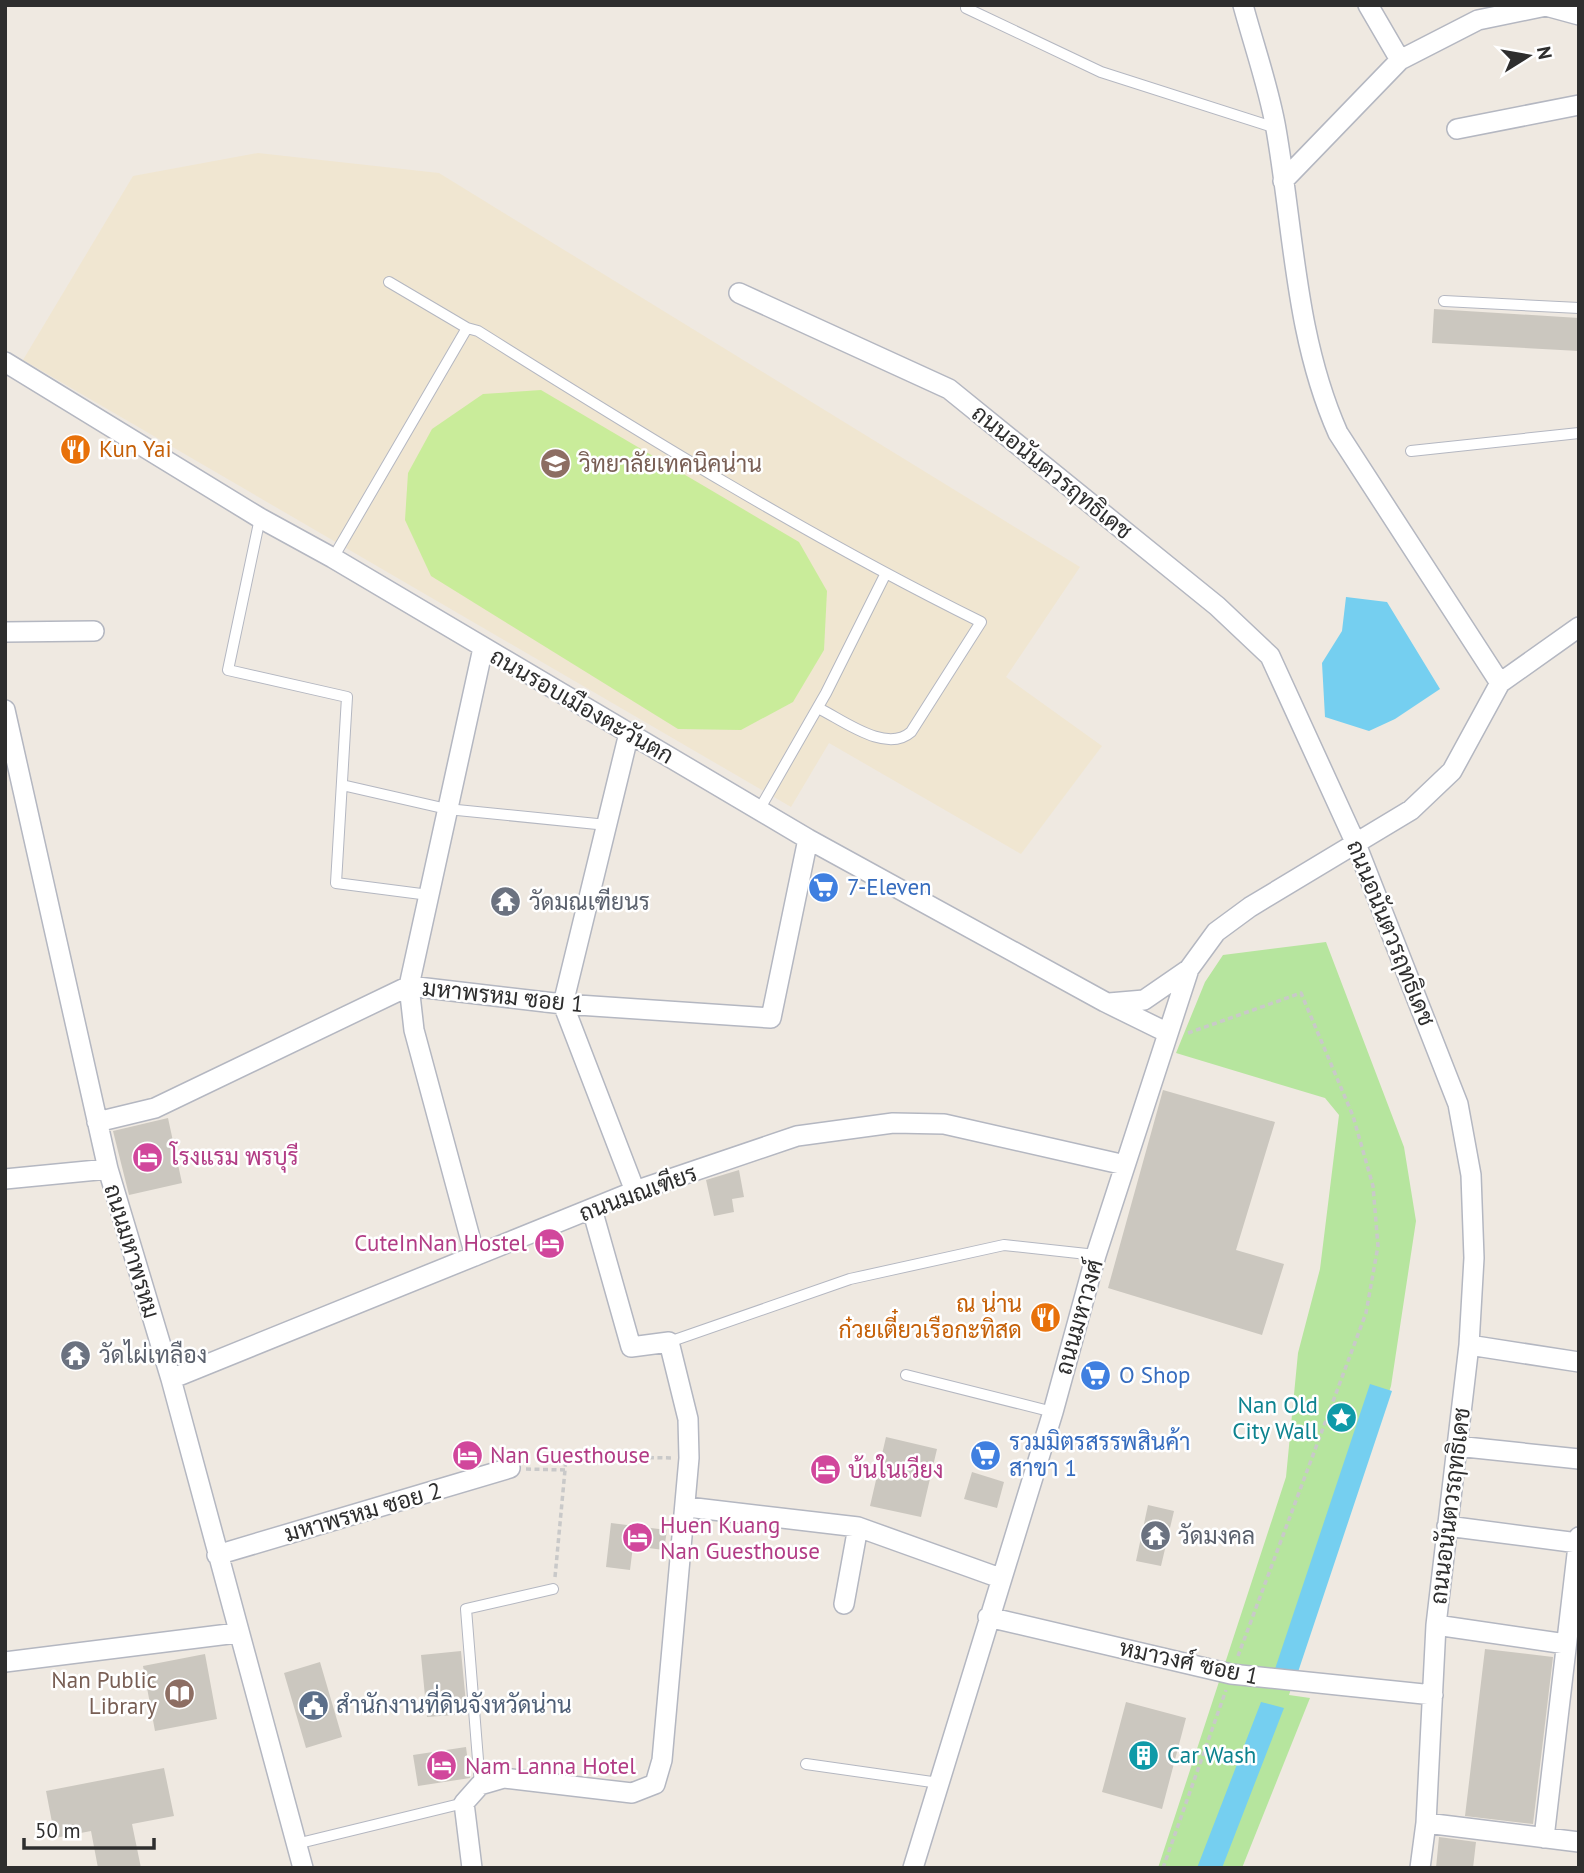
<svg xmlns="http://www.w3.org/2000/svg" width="1584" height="1873" font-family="'PT Sans',Sarabun,sans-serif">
<rect width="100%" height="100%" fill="#efe9e1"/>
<path fill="#f0e6d1" d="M258 153 439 173 1080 567 1006 677 1102 746 1021 854 829 743 791 807 23 360 133 176Z"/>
<path fill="#b6e59e" d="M1326 942 1404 1147 1416 1221 1391 1386 1289 1695 1310 1698 1242 1868H1158L1286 1477 1298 1353 1320 1269 1339 1115 1325 1098 1176 1053 1205 982 1223 955Z"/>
<path fill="#c9ec9a" d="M541 390 799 542 827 591 824 650 793 702 741 730 678 729 431 576 405 520 408 473 432 429 483 394Z"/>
<path fill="#75cff0" d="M1346 597 1387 602 1440 689 1395 719 1369 731 1325 717 1322 663 1342 631Z
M1370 1384 1392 1391 1295 1681 1273 1675Z
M1261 1702 1284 1708 1222 1868H1197Z"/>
<path fill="#cbc7bf" d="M1434 309 1579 318V351L1432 343Z
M1163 1090 1275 1122 1236 1250 1284 1264 1262 1335 1108 1288Z
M168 1118 182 1183 129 1195 113 1131Z
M739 1170 744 1197 732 1199 734 1212 714 1216 706 1180Z
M886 1437 937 1449 921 1517 870 1506Z
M972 1472 1004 1482 997 1508 964 1499Z
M1148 1505 1174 1511 1161 1566 1136 1561Z
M611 1523 667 1530 664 1550 633 1546 630 1570 606 1567Z
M1485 1649 1553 1657 1533 1824 1465 1816Z
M461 1651 467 1714 427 1717 421 1655Z
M205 1654 217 1719 155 1731 143 1666Z
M320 1662 342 1737 306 1748 284 1673Z
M1126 1702 1186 1718 1162 1809 1102 1792Z
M466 1747 470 1778 418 1786 413 1755Z
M164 1768 174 1816 132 1824 141 1868H98L91 1831 55 1838 46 1791Z
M1439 1837 1476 1842 1473 1868H1436Z"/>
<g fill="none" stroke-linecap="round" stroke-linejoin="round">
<defs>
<path id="service" d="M966 8 1101 72 1276 128
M389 282 467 328 478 331C642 434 807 536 981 622L911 732C886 754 843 720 818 708
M1444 301 1579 308
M1411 451 1579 433
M260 518 228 670 347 697 336 883 429 895
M333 558 467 328
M342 785 447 809 607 825
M759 810 826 693 885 575
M669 1342 850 1279 1004 1245 1096 1255
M906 1375 1053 1412
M806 1764 939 1783
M480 1785 466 1609 553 1589
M296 1844 464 1803"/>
<path id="minor" d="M1243 5C1254 46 1269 88 1276 129 1294 232 1295 336 1338 433L1500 683
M1368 5 1400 60
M1457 129 1579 105
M1283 181 1400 60 1478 20 1546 6 1579 15
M739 293 949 389 1217 606 1270 656 1356 844 1458 1104 1471 1175 1474 1258 1469 1345 1436 1625 1426 1823 1420 1868
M5 362 260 518 333 558 808 839 1105 1002 1168 1033
M5 632 94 631
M5 710 108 1169 171 1379 303 1868
M629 733 563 1004 635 1191
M1109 1003 1144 1000 1189 969
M97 1122 155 1108 409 986 563 1004 771 1018 808 839
M5 1179 108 1169
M475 1256 414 1030 409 986 483 648
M1469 1345 1579 1362
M171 1379 635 1191 797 1136 893 1123 944 1124 1125 1165
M1456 1446 1579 1459
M687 1507 858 1527 1000 1578
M1447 1526 1578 1543
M217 1555 510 1468
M844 1604 858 1527
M988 1617 1231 1674 1433 1695
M1436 1625 1566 1644
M5 1662 237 1633
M1426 1823 1579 1842
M1544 1838 1579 1537
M472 1868 464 1803 480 1785 504 1778 632 1793 655 1784 662 1760 689 1458 688 1419 669 1342 631 1347 592 1209
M913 1868 1053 1412 1096 1255 1189 969 1216 932 1250 907 1411 810 1452 771 1500 683 1579 627"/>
</defs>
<use href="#service" stroke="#b4b7c1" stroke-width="12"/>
<use href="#minor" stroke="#b4b7c1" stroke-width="22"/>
<path stroke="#c9c9c9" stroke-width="3.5" stroke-dasharray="5 3.5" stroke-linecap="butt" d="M1188 1033 1301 993 1353 1116 1373 1186 1378 1246 1366 1313 1238 1656
M526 1469 565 1470 566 1456 673 1458
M555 1577 565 1470
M1163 1868 1226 1690"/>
<use href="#service" stroke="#fff" stroke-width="10"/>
<use href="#minor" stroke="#fff" stroke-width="19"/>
</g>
<defs>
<symbol id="restaurant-disc" viewBox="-11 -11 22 22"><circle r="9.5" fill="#e8710a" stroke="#fff"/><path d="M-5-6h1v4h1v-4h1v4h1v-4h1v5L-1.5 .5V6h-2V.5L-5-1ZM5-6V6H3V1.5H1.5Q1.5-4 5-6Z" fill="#fff"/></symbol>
<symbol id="university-disc" viewBox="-11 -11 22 22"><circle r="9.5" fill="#8d6e63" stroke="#fff"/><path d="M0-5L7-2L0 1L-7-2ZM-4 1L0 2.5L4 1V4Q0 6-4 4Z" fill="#fff"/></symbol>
<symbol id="supermarket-disc" viewBox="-11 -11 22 22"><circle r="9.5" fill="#3f7fe0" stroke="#fff"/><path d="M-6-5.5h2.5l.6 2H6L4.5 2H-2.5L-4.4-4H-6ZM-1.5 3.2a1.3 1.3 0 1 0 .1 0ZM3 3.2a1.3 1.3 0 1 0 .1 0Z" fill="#fff"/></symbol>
<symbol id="temple-disc" viewBox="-11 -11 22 22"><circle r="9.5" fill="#6b7280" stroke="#fff"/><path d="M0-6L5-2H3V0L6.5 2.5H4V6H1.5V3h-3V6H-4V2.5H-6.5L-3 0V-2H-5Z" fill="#fff"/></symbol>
<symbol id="hotel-disc" viewBox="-11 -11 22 22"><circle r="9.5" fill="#d1479c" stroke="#fff"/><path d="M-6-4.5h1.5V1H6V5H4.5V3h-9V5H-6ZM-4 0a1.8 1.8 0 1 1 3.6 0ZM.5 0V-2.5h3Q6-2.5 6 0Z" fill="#fff"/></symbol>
<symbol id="sight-disc" viewBox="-11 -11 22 22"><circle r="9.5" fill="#0f9aa8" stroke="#fff"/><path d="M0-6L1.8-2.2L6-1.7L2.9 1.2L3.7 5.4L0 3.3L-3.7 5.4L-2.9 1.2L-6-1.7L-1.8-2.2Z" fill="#fff"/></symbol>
<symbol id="library-disc" viewBox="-11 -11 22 22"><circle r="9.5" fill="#8d6e63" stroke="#fff"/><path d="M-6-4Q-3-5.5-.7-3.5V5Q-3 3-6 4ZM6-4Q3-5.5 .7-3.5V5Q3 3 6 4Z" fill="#fff"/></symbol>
<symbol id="civic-disc" viewBox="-11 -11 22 22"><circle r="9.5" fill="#5c6f8a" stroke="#fff"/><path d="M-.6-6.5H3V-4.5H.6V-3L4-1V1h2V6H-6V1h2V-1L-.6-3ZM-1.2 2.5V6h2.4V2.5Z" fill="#fff"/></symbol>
<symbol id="building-disc" viewBox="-11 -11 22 22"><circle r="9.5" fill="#0f9aa8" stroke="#fff"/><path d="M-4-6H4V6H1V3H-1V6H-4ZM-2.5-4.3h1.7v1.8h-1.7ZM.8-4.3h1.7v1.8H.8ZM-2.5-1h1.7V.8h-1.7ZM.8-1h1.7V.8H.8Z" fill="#fff"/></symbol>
</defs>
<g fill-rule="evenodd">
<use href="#restaurant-disc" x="58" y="432" width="35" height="35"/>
<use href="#university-disc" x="538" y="446" width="35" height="35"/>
<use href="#supermarket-disc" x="806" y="870" width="35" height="35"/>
<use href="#temple-disc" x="488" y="884" width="35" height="35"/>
<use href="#hotel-disc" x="130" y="1140" width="35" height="35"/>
<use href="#hotel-disc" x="532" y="1226" width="35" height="35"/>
<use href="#restaurant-disc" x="1028" y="1300" width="35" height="35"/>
<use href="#temple-disc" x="58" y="1338" width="35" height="35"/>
<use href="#supermarket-disc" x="1078" y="1358" width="35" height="35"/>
<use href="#sight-disc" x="1324" y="1400" width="35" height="35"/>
<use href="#hotel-disc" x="450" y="1438" width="35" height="35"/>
<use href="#supermarket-disc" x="968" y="1438" width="35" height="35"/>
<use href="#hotel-disc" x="808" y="1452" width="35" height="35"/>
<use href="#temple-disc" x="1138" y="1518" width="35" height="35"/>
<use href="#hotel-disc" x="620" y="1520" width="35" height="35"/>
<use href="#library-disc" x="162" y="1676" width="35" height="35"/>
<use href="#civic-disc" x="296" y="1688" width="35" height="35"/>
<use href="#building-disc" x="1126" y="1738" width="35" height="35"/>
<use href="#hotel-disc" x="424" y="1748" width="35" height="35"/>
</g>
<g text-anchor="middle" stroke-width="5" stroke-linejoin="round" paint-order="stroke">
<g font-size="23" fill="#c56008" stroke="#fff" text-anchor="start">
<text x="99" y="457">Kun Yai</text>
<text x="1022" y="1312" text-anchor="end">ณ น่าน<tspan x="1022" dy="26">ก๋วยเตี๋ยวเรือกะทิสด</tspan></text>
</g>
<g font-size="23" fill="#785e54" stroke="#fff" text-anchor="start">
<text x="579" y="472">วิทยาลัยเทคนิคน่าน</text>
<text x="157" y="1688" text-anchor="end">Nan Public<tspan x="157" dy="26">Library</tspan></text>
</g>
<g font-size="23" fill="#2e2e2e" stroke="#fff">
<text transform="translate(1052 472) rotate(39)" y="8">ถนนอนันตวรฤทธิเดช</text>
<text transform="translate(582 706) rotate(30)" y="8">ถนนรอบเมืองตะวันตก</text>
<text transform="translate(1391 933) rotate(68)" y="8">ถนนอนันตวรฤทธิเดช</text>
<text transform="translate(503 996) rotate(6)" y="8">มหาพรหม ซอย 1</text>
<text transform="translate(638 1193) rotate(-20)" y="8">ถนนมณเฑียร</text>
<text transform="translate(132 1251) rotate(73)" y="8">ถนนมหาพรหม</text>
<text transform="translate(1079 1317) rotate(-74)" y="8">ถนนมหาวงศ์</text>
<text transform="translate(1450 1506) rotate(-83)" y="8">ถนนอนันตวรฤทธิเดช</text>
<text transform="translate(363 1512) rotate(-16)" y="8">มหาพรหม ซอย 2</text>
<text transform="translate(1189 1662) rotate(12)" y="8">หมาวงศ์ ซอย 1</text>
</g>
<g font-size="23" fill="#366cbe" stroke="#fff" text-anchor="start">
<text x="847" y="895">7-Eleven</text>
<text x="1119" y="1383">O Shop</text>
<text x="1009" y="1450">รวมมิตรสรรพสินค้า<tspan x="1009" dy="26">สาขา 1</tspan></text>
</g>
<g font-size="23" fill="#5b616d" stroke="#fff" text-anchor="start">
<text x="529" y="910">วัดมณเฑียนร</text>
<text x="99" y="1363">วัดไผ่เทลือง</text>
<text x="1178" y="1544">วัดมงคล</text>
</g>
<g font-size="23" fill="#b23c85" stroke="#fff" text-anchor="start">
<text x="170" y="1165">โรงแรม พรบุรี</text>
<text x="527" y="1251" text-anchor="end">CuteInNan Hostel</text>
<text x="490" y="1463">Nan Guesthouse</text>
<text x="848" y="1478">บ้นในเวียง</text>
<text x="660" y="1533">Huen Kuang<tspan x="660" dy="26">Nan Guesthouse</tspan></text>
<text x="465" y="1774">Nam Lanna Hotel</text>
</g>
<g font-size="23" fill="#0d838f" stroke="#fff" text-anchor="end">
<text x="1318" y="1413">Nan Old<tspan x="1318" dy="26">City Wall</tspan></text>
<text x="1167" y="1763" text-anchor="start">Car Wash</text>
</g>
<g font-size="23" fill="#4e5e75" stroke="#fff" text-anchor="start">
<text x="336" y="1713">สำนักงานที่ดินจังหวัดน่าน</text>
</g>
</g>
<rect width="1584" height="1873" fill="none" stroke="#2e2e2e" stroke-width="14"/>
<g transform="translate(1528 56) rotate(79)" stroke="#ffffff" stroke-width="5" paint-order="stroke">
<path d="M0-5L12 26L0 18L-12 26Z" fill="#2e2e2e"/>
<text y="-10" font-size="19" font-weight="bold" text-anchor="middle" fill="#2e2e2e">N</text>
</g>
<path d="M24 1838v10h130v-10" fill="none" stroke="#2e2e2e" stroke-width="3.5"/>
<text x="35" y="1838" font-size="21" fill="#2e2e2e" stroke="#ffffff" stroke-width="5" paint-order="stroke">50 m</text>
</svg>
